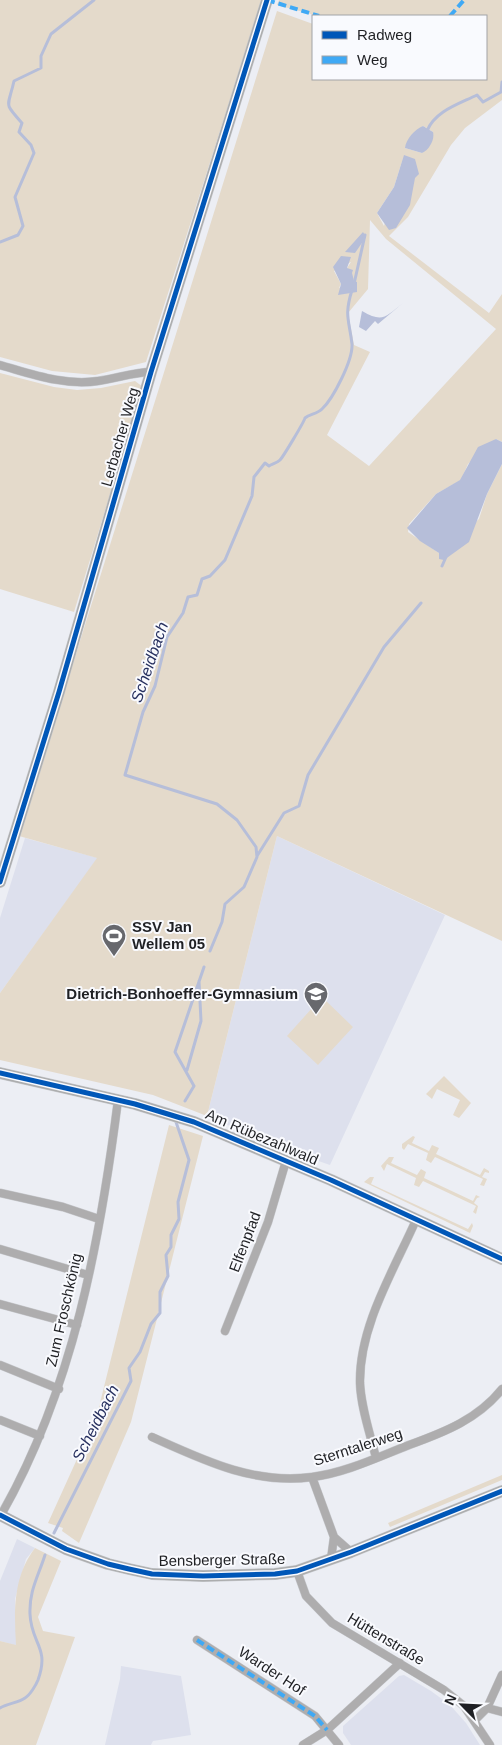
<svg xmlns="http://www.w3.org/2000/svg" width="502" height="1745" font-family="Arial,sans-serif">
<rect width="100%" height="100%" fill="#eceef4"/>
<path fill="#dde0ed" d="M277 836 445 915 330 1165 281 1148 207 1116Z
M25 838 98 858 0 993V918Z
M17 1539 35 1548 26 1559 15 1599 17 1646 0 1641V1581Z
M121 1666 181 1676 191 1735 153 1741 151 1745H105L120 1679Z
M404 1675 431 1691 450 1705 466 1723 480 1745H351L343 1733V1726L399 1676Z"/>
<path fill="#e4dacb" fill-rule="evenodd" d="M0 0H262L146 362 95 375 52 371 0 357Z
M279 0H502V100L465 128 451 145 408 217 389 236 489 313 502 294V442L496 439 468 464 461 480 436 494 409 524 408 532 439 553 479 519 487 494 502 464V941L277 836 207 1116 153 1095 0 1060V993L97 858 19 836 277 11 313 24V79H486V16H318L277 5ZM423 126 433 132 422 153 405 148ZM404 155 384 226 377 213 394 187ZM370 220 386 239 496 329 369 466 327 435 370 352 354 345 348 313 368 289ZM351 262 347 268 354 281 339 288 341 284 334 271Z
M0 373 54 387 77 390 101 388 135 381 143 387 74 612 0 589Z
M322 997 353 1027 318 1065 287 1036Z
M444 1076 471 1103 459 1118 453 1115 460 1100 437 1089 432 1099 426 1094Z
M169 1125 203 1136 131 1422 79 1543 62 1531 63 1528 48 1523 97 1415Z
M413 1136 415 1137 412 1143 429 1151 432 1145 439 1148 436 1154 480 1175 484 1168 489 1171V1173L485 1172 482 1177 487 1179 484 1186 480 1185 483 1179 435 1157 431 1163 426 1160 428 1153 408 1144 404 1150 402 1148V1144Z
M389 1157H394L391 1163 417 1175 421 1169 426 1172 424 1178 473 1201 476 1195 480 1197 477 1198 474 1203 478 1206 476 1214 473 1212 476 1206 423 1181 419 1187 414 1185 416 1178 387 1164 384 1171 381 1166Z
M370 1177H374L371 1184 468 1229 472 1223 473 1226 470 1233 364 1182Z
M502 1475V1480L390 1527 388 1523Z
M35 1548 61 1561 38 1617 43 1631 75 1637 36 1745H0V1641L16 1645C14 1610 13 1577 35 1548Z"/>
<path fill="#b6bed9" d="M423 126 433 132C435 140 429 150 422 153L405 148C406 139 415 129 423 126Z
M404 155 415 159 419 174 415 178 410 205 396 228 389 230 377 213 394 187Z
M363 232 366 237 355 253 345 252Z
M341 256 351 257 347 268 353 270 352 273 354 281 357 282V292L338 295 341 284 333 267Z
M403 303 378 324 375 321 366 331 359 327 362 311C383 323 385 317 403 303Z
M496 439 502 442V464L487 494 469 542 444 560 439 559V553L420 541 407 528 436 494 460 480 478 447Z"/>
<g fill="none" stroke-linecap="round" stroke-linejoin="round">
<path stroke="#b6bed9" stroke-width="3" d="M427 131C435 111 459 104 477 95L483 102 501 92 502 82
M0 242 18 235 23 226 15 197 34 153 31 145 19 132 22 123C3 102 8 108 14 81L41 68V56L51 34 94 0
M354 284 365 235
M442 566 446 557
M257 856 284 813 299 806 308 775 384 647 421 603
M210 951 222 922 225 904 244 887 257 857 256 847 237 820 217 804 125 775 143 712 155 686 167 637 183 613 188 597 197 595 202 579 210 576 225 560 252 496 254 477 265 463 269 466C272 464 277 463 280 460 283 457 304 422 305 418 310 414 317 414 322 409 333 399 353 360 352 344 349 319 344 316 352 290
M187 1070 201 1021 199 981
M185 1101 194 1086 175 1052 204 967
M54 1533 131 1381 129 1368 140 1352 151 1324 160 1313V1292L168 1276 166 1255 171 1247V1235L179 1219 178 1202 189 1160 176 1122
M0 1708C8 1703 18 1703 25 1698 30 1695 36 1685 38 1680 50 1647 31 1644 30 1614 29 1591 38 1577 45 1555"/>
<defs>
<path id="street" d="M0 365C32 374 64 386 98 381 116 379 133 372 151 372
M0 1193 63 1207 99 1219
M0 1249 88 1275
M0 1304 77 1325
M225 1331 268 1222 286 1161
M0 1365 59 1389
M0 1420 40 1436
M152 1437C203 1460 254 1485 312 1477 345 1473 378 1457 409 1445 445 1432 478 1419 502 1389
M376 1458C370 1433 361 1408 360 1383 359 1326 394 1270 416 1220
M312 1477 334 1537 331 1559
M1 1515C73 1389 100 1242 118 1100
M334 1537 351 1552
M297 1571 306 1596 332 1623 444 1690 464 1706 490 1745
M197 1640 315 1716 339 1745
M487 1708 502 1712
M475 1720 487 1708 502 1675
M303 1745 327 1730 400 1663"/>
<path id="secondary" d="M0 882 59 692 151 372 267 0
M0 1073 135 1104 194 1122 331 1180 502 1259
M0 1515 66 1549 108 1564 129 1569 152 1574 203 1576 275 1574 297 1571 351 1552 502 1491"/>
</defs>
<use href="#street" stroke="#c8cace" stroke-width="9"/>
<use href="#secondary" stroke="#c8cace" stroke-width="12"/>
<use href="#street" stroke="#aeadae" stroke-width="8"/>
<use href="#secondary" stroke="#acadae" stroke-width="11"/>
<path stroke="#3fa9f5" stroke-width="4" stroke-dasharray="8 4" stroke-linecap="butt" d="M267 0 319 16
M450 16 464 0
M197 1640 315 1716 327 1730"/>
<defs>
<path id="cycleway" d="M0 882 59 692 151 372 267 0
M0 1073 135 1104 194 1122 331 1180 502 1259
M0 1515 66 1549 108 1564 129 1569 152 1574 203 1576 275 1574 297 1571 351 1552 502 1491"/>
</defs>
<use href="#cycleway" stroke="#f9fafe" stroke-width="8"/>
<use href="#cycleway" stroke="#0057b8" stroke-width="5"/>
</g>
<defs>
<symbol id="stadium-pin" viewBox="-11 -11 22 30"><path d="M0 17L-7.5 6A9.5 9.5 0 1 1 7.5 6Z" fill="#67686d" stroke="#f9fafe"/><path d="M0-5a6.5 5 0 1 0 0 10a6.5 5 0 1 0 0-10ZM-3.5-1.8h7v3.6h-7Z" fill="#fff"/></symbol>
<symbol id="school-pin" viewBox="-11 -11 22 30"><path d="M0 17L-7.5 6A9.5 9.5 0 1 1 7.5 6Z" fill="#67686d" stroke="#f9fafe"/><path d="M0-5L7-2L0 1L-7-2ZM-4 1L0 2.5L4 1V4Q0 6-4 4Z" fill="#fff"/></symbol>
</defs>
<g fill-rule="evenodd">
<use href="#stadium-pin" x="100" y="922" width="28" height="38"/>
<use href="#school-pin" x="302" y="980" width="28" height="38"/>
</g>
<g text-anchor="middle" stroke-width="4" stroke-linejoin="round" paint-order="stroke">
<g font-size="15" fill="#1f2024" stroke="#f9fafe">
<text transform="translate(120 437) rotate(-74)" y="5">Lerbacher Weg</text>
<text transform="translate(262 1137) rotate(23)" y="5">Am Rübezahlwald</text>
<text transform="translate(245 1242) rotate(-69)" y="5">Elfenpfad</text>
<text transform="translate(64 1310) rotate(-77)" y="5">Zum Froschkönig</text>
<text transform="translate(358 1447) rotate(-18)" y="5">Sterntalerweg</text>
<text transform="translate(222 1560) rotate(-1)" y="5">Bensberger Straße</text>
<text transform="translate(386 1639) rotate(31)" y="5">Hüttenstraße</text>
<text transform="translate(272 1671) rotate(33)" y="5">Warder Hof</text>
</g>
<g font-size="15" font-weight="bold" fill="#1f2024" stroke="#f9fafe" text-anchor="start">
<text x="132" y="932">SSV Jan<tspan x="132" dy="17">Wellem 05</tspan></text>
<text x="298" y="999" text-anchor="end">Dietrich-Bonhoeffer-Gymnasium</text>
</g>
<g font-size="16" font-style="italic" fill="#27305f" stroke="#f9fafe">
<text transform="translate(149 662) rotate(-71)" y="6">Scheidbach</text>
<text transform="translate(95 1423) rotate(-63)" y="6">Scheidbach</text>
</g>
</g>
<rect x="312" y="15" width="175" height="65" fill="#f9fafe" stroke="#a2a3a7"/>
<rect x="322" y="31" width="25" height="8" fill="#0057b8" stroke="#a2a3a7"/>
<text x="357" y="40" font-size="15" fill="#1f2024">Radweg</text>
<rect x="322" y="56" width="25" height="8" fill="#3fa9f5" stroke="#a2a3a7"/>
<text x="357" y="65" font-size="15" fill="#1f2024">Weg</text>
<g transform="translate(462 1705) rotate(294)" stroke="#f9fafe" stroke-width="4" paint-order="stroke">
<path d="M0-4L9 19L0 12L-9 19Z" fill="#1f2024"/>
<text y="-8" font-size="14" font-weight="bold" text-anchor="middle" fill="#1f2024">N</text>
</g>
</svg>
